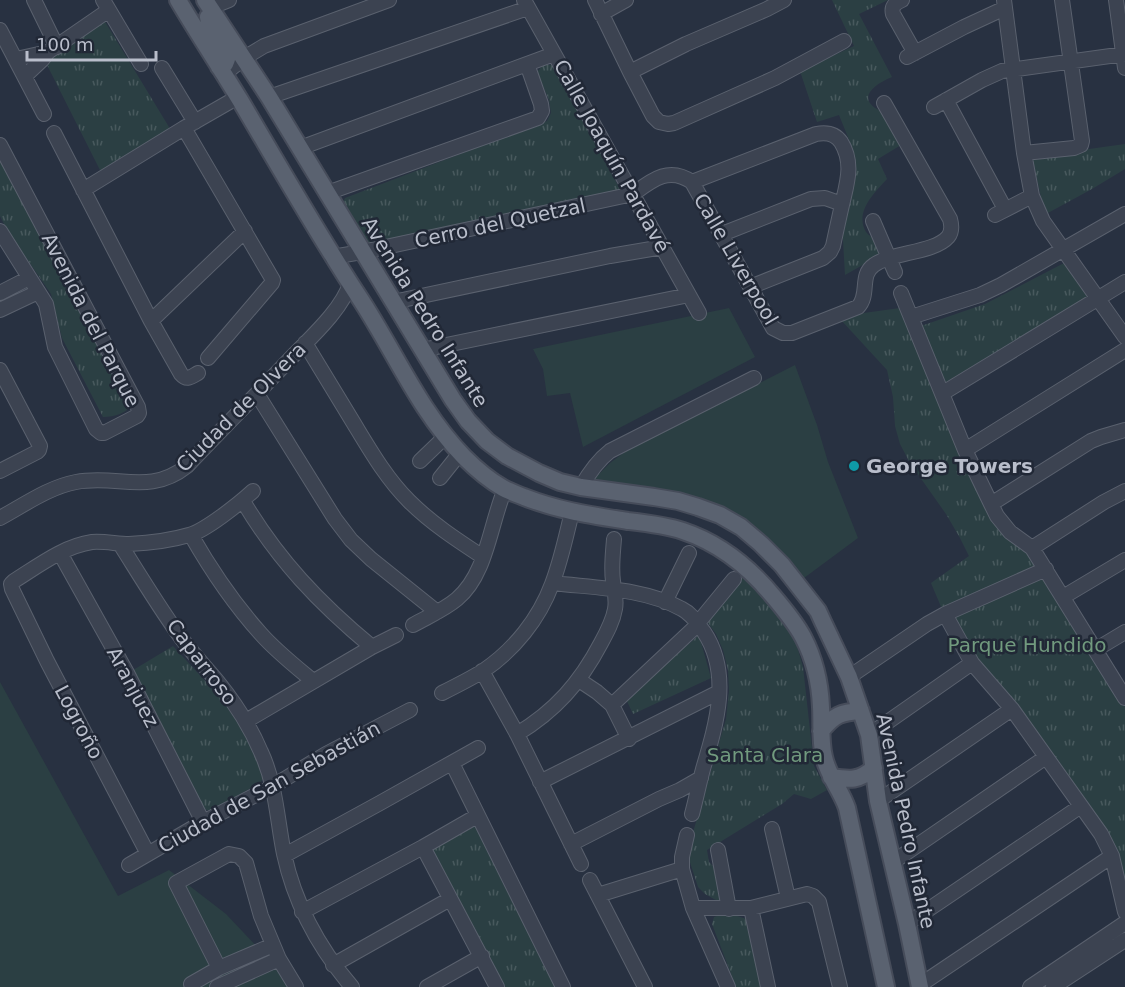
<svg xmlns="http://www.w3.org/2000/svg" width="1125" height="987" font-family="'DejaVu Sans',sans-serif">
<defs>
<pattern id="park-tufts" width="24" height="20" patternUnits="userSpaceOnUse" patternTransform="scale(1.5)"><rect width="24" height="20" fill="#2b3f43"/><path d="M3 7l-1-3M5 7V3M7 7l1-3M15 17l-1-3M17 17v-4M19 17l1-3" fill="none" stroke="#48595d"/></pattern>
</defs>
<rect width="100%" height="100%" fill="#283141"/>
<path fill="#2b3f43" d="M729 308 755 357 583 447 570 393 547 396 543 369 533 349Z
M795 365 817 425 828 462 858 538 804 578C786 556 763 534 740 518 719 504 691 495 667 490 642 486 618 487 593 480L610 463 626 451Z
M0 682 118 896 169 870 226 914 295 987H0Z"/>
<path fill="url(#park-tufts)" d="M832 0H888L859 14 892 77C870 86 855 101 885 113L901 145 878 159 887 179C875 192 854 212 866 232 869 236 874 238 876 241 879 245 880 250 882 254L845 275 843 240 842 218 854 161 850 142 839 115 817 122 800 71 854 46Z
M104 20 172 132 102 174 44 59Z
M543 65H553L622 193 372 246 365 243 342 205 345 198 547 121 551 113 549 100 537 72Z
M1125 144V169L1092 189 1046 214 1041 197 1032 157Z
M0 157 133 403C128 413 114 417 103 417L62 338 51 294 7 230 0 216Z
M1068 261 1090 295 943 384 921 326 985 304Z
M900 308 955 439 1029 555 1036 568 942 609 931 583 969 556 960 538 946 514 910 463 900 444 895 426 893 397 887 370 841 320 864 313Z
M741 575 777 610 795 639 803 667 814 766 827 790 811 799 794 794 782 804 707 850 709 862 718 871 722 900 718 901 714 899 705 894 698 887 687 853 726 719 729 691 728 670 723 650 716 634 706 620Z
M1042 578 1047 580 1125 707V888L1112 844 986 675 954 619 955 616Z
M699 635 711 678 633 714 626 699Z
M173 646 219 696 239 724 264 773V777L260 783 210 811 204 809 130 672Z
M472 824 480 828 557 983 555 987H502L433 854 434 845Z
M720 915 737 916 750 920 765 987H736L712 924 714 917Z"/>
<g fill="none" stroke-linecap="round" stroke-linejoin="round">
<defs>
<path id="minor" d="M34 0 57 47
M103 0 141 64
M524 0 699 313
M595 0 630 72 653 116 659 122 668 124 674 123 775 78 844 41
M902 0C895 3 891 6 893 14L915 53
M1004 0 1024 153 1032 196 1043 221 1125 337
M1116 0 1125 68
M209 8 229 0
M601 14 626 0
M0 30 44 114
M907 57 964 27 1005 8
M16 59 48 52
M162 68 195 122
M630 72 686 44 767 9 784 0
M223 75 244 58 264 46 389 0
M25 76 42 60 48 52 109 10
M269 97 528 8
M946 100 1005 209
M934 107 982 80 1002 71 1125 54
M184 128 273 280 272 283 208 358
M54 133 151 321 181 374C187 381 191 377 198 373
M0 145 138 407 139 413 137 416 104 433H101L96 429 55 347 46 304 0 231
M300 148 554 54
M1024 153 1074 148 1081 145 1082 141 1062 0
M692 182 816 134C826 132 835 133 841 142 854 163 847 183 842 205 839 218 836 232 833 246L830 252 823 258 750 287
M83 190 184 128 238 97
M327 193 538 118 542 111 541 104 527 64
M995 215 1032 196
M873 221 895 272
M722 234 811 199 825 198 842 204
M332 257 362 252 633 194C652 180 669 166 692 182L773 328 783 333H792L858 307C870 295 859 275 874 265 892 252 934 253 948 237 952 232 952 226 950 219L884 103
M0 293 29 278
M901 293 965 450 991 504 997 516 1010 532 1032 548 1125 698
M393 302 610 256 663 247
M0 310 38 292
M911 317 980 295 1001 285 1125 214
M151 321 245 231
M305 343C321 369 337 396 353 422 370 450 386 478 409 501 431 523 457 540 483 557
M422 350 689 295
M0 370 40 446 39 450 37 452 0 471
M943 393 1125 282
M257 394 335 519 351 540 371 559 437 612
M965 450 1125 350
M420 461 446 436
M440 478 460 453
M581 487C589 473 597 461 610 451L754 378
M243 501C278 560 319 603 372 647
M991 504 1091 441 1101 437 1125 430
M0 518C24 505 49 487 76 482 118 474 149 496 187 466 221 430 256 395 290 359 308 340 343 309 350 283
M191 535C211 570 234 604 261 634 276 651 295 666 313 681
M120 544C139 574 157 604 177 632 189 650 204 665 218 682 235 703 250 726 261 752 276 784 277 819 284 854 295 905 318 947 352 987
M1032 548 1104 502 1125 491
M60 553 127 673 203 822
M553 583C595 588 644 588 682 609 692 614 697 623 704 632 732 674 716 725 703 769 699 784 696 799 692 814
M1063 597 1125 560
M665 602 689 553
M945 614 972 663 1012 709 1101 834 1112 856 1125 912
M413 625C427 617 444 610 457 599 487 574 490 524 505 489
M1095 650 1125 632
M482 671 517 734 581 864
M849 677 927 624 945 614 1046 569
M579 680 597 692 612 705 629 739
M442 693C456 686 470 679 483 671 514 650 539 619 552 584 561 561 566 536 572 512
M612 705 693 629 734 579
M246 721 372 647 396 635
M517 734C555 711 580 683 601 643 607 632 613 621 615 609 617 599 614 590 613 581 611 567 613 553 614 539
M869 735 972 663
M452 763 563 987
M540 782 719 692
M878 801 1012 709
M772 829 788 898
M687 835 682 857V869L693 908 728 987
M571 844 659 799 680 790 701 778
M423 847 497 987
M718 850 729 909
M148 854 47 661 12 589 11 584 14 581C38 566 64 546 92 542 105 541 117 544 129 544 149 543 169 541 189 535 205 531 240 503 253 491
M285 855 380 803 478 748
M893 862 1046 757
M129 865 203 822 273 786 326 754 410 710
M590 880 645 987
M598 895 682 869
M693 908H751L807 894 813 896 819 902 840 987
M751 908 768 987
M302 912 423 847 477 816
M907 924 1081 806
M333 965 450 899
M219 968 273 945
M191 984 219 968 176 883 229 854 239 856 246 863 261 916 279 959 296 987
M920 985 1112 856
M217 987 279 959
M427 987 482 956
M1030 987 1125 923
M1053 987 1125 940"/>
<path id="major" d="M178 0C198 34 220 67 240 100 279 166 317 233 359 297 394 350 419 411 464 457 475 468 489 480 503 488 510 492 517 494 524 497 560 511 590 515 628 521 646 523 665 525 683 531 719 543 749 567 773 596 784 609 795 622 803 637 814 658 820 683 821 707 822 724 820 741 824 757 828 776 841 790 847 808L886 987
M205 0 269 97 453 400 468 421 487 441 507 456 539 473 560 482 581 487 654 497 678 501 698 507 720 515 741 527 761 544 782 565 818 611 823 622 849 677 869 735 878 801 907 924 920 987
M208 17 210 27 227 59 225 64 219 67
M821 731C834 715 841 712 861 711
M831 777C850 780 859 781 874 768"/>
</defs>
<use href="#minor" stroke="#5a616e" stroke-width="16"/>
<use href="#major" stroke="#464c5a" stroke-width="20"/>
<use href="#minor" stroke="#3c4351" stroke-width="14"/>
<use href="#major" stroke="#5a6270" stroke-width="16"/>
</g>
<circle fill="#0f9aa8" stroke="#212836" stroke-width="2" cx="854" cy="466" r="6"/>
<g text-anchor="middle" stroke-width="5" stroke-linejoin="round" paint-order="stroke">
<g font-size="20" fill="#b9becb" stroke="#212836">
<text transform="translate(612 156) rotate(61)" y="7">Calle Joaquín Pardavé</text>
<text transform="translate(500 223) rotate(-12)" y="7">Cerro del Quetzal</text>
<text transform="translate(736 259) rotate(60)" y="7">Calle Liverpool</text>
<text transform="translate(425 312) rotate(58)" y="7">Avenida Pedro Infante</text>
<text transform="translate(91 320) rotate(63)" y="7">Avenida del Parque</text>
<text transform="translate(241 407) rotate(-45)" y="7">Ciudad de Olvera</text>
<text transform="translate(202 662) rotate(53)" y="7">Caparroso</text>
<text transform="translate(133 687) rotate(62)" y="7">Aranjuez</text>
<text transform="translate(79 722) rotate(62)" y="7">Logroño</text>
<text transform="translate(269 787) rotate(-29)" y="7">Ciudad de San Sebastián</text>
<text transform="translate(906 821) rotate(78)" y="7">Avenida Pedro Infante</text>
</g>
<g font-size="20" font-weight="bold" fill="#b9becb" stroke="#212836" text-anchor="start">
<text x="866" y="473">George Towers</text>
</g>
<g font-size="20" fill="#719a7e" stroke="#212836">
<text x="1027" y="652">Parque Hundido</text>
<text x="765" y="762">Santa Clara</text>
</g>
</g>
<path d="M27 51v9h129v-9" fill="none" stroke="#b9becb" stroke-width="3"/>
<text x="36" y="51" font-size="18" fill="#b9becb" stroke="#212836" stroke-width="4.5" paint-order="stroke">100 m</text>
</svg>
